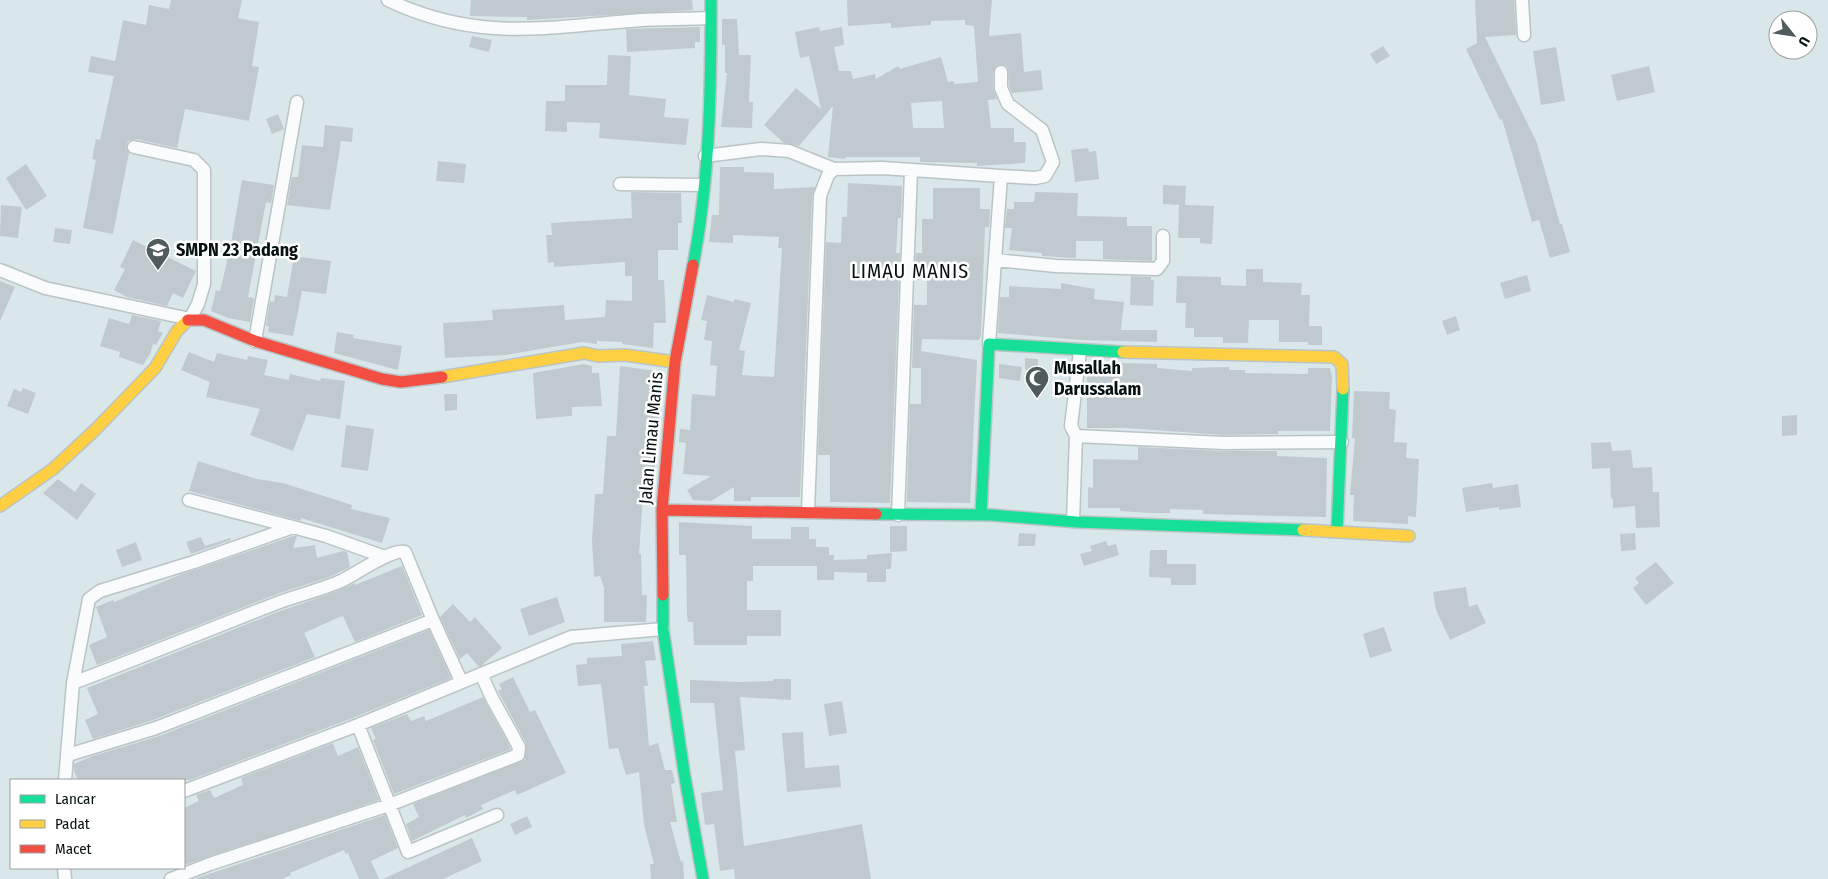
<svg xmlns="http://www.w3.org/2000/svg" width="1828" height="879" font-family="'Fira Sans Condensed',sans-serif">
<rect width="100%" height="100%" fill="#d9e7ea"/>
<path fill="#c0cace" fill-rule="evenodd" d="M171 0H242L238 18 259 22 252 66 259 67 249 121 185 109 177 148 136 139 128 141 126 146 129 153 113 234 83 228 96 160 92 159 96 139 100 140 114 76 88 72 91 56 115 61 123 20 146 25 149 5 169 9Z
M471 0H692L693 10 527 20V17L470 16Z
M847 0H992L989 36 1021 33 1024 72 1041 70 1043 90 1012 93 1009 86 1008 68 1005 65H997L993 72V88L997 99 988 100 991 128H1014V142H1026L1025 163 977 166V163L920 162V157H846L845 159 828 157 833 106 799 146 784 143 764 125 796 88 821 109 809 56 800 58 795 32 819 27 820 31 842 27 844 45 834 47 839 71H851L853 79 875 74 876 79 898 66 900 69 941 57 948 82 954 81V84L978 82 974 26 965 25V20L931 21V25L891 28V23L848 26ZM942 101 944 128H913L911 103Z
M1475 0H1514L1516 35 1485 37 1537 143 1560 224H1562L1570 252 1550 258 1539 220 1532 222 1502 119 1500 120 1466 49 1477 43Z
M722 19H737L739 55H751L749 102H753L752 128 721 127 727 73H725V45H722Z
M700 27V42H695V48L627 52 626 29Z
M472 36 492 40 489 52 469 47Z
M1383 46 1390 56 1376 64 1370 54Z
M1556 47 1565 101 1541 105 1533 51Z
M608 55 631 56 629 95 666 99 664 117 689 119 686 145 599 138 600 123 567 122V132L545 131 546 101H565V85H607Z
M1649 66 1655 92 1617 101 1611 75Z
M278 114 284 129 272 134 266 119Z
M325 125 353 128 352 142 341 141 330 210 287 205 292 177H298L302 145 323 147Z
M1088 148 1089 152 1096 151 1099 179 1075 182 1071 150Z
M438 161 466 164 464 183 436 181Z
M26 164 47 196 26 210 6 178Z
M720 167H744V172L774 173V189L815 187 812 196 800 497H751V501H734V487L711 501 693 500 687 490 711 476 683 474 686 443 679 442 680 429 690 430 692 394 715 396 717 366 710 365 712 341 704 340 707 321 701 320 707 295 734 302V299L751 303 739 350 745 351 742 375 774 377 782 248H778L779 237 733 235V243L709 242 712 215H719Z
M242 180 274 185 271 203 266 202 248 297 254 298 250 322 228 318 211 311 216 290 220 291 230 249Z
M848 183 902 186 901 218H898L896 253H900L890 503 830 502V455H818L826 242 841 243 842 217H847Z
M1163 185 1186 186 1185 205 1214 206 1212 244 1200 243V238H1178L1179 205 1163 204Z
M933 188H980V209H990L989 227H985L981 336 979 340 922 339 921 351 977 360 970 503 907 502 910 404H921V368H912L914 305H927V269H915L916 253H922V219H933Z
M631 192 681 193 682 223H678V250H658V280H664L666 323H654L653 348 622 344V342L597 341V344L582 342 505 355 445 358 443 323 493 320 492 310 564 305 565 320 605 317 606 300 632 301V276H625V262L554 267V262L548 263 546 235H552L551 223 632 218Z
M1035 192 1078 193 1077 216 1127 217V226H1152V261L1103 259V241H1076V258L1042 256V253L1009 250 1012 228H1005L1007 209H1014V202H1034Z
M1 205 22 207 18 238 0 236Z
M55 228 72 230 70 244 53 242Z
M133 240 196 271 183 298 173 293 167 306 127 297 114 290 125 269 120 267Z
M294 256 331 261 326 294 302 291 293 336 268 332 269 326H266L270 301 274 302 275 295 287 297Z
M1246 269H1263V282L1302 283 1301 295H1310L1309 326H1322V345H1308V342H1279V320H1249L1248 343H1223V337H1194V328H1185L1186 303H1176L1177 276 1221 277V285L1246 286Z
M1527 275 1531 291 1505 299 1500 283Z
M1131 276 1151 277V280H1154L1153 306 1130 305Z
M0 281 15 287 0 321Z
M1061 283 1095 289 1094 299 1124 302 1121 330H1157V342L1081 340 998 333 1000 297H1009V286L1061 289Z
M132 315 161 321 158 331 163 333 156 345 153 344 150 354 143 365 119 357 120 352 100 346 109 318 129 324Z
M1456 316 1460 330 1447 335 1442 321Z
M337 332 354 335 353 338 402 346 398 370 334 353Z
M189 352 214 362 217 353 247 360 248 356 268 360 264 375 289 380 290 374 320 381 321 378 345 381 340 419 307 414 293 451 250 435 260 409 206 397 210 382 181 370Z
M1025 358 1038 359V371L1025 370Z
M1087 362 1157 364V368L1192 371V368L1229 367V370H1245V373L1308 374V368H1330L1332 376 1330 431H1278V434L1224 435 1126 428H1087Z
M584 364 592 366V373H599L602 406 572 407V416L536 419 533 373Z
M999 364 1022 367 1020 381 999 378Z
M620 366 663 372 658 424H652L650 453H656L654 475 651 474 649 497 643 496 639 554H641L642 595H647L646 622H604V588L600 576 594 577 592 540 595 494H603L607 436H616Z
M23 388 36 393 28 414 7 406 14 389 21 392Z
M1354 391 1390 392 1389 409 1396 410 1394 442 1407 443 1406 458 1419 459 1416 517 1408 516V524L1353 521 1354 495H1350L1355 438H1352Z
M444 394H457V410L445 411Z
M1797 415V435L1782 436V416Z
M346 425 374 429 368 471 341 467Z
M1611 442 1612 451 1631 450 1633 468 1652 467 1653 492H1659L1660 527 1636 528 1635 506 1613 508V498L1611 499 1610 468 1592 469 1591 443Z
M1138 447 1224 451H1277V456L1327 458 1326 517 1203 514V510L1170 509V513H1150L1120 511V508H1088V487L1093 488V459L1138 460Z
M198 461 257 479 283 483 352 505 351 509 390 518 382 543 301 518V521L189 491Z
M58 479 75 492 81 483 96 494 77 520 43 493Z
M1492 483 1493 488 1518 484 1521 507 1499 510V507L1466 512 1462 488Z
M679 522 752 526V539H791V527H809V539H816V547H829V555H834V560L867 559V555L892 553 891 569H886V582H867V573L834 572V580H817V566H753V581H747V610H781V636H747V645H694L693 622H688L687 615 686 555H679Z
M890 526H907V551L890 552Z
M1019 533 1036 534 1035 546H1018Z
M1635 533 1636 550 1621 551 1620 534Z
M293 536H297L293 548 315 545 317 558 343 551 347 552 350 567 329 577 277 594 97 665 89 645 107 637 96 607 113 600 114 602 177 576Z
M201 537 205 546 230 538 231 540 191 554 186 542Z
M1106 541 1108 546 1116 544 1119 555 1084 566 1080 554 1092 551 1090 546Z
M136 542 142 560 122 567 116 550Z
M1150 550H1167V564H1196V585H1171V578L1149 577Z
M1656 562 1674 583 1646 605 1633 588 1639 583 1635 578Z
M402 566 422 615 355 642 343 616 335 619 304 633 315 657 153 720 93 739 85 720 98 714 87 688 275 613 335 592 355 583V585Z
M1466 587 1469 607 1477 604 1486 623 1450 640 1436 610 1433 592Z
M557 597 565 622 529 636 520 609Z
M453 604 470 622 475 617 502 648 481 666H478L467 653 460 659 440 617Z
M1384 627 1392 651 1370 658 1363 634Z
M429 630 451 678 355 717 190 780H78L74 771V764L93 756 159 736Z
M653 641 656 660 645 661 648 686H644L649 746 658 743 665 770H672L675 783 671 784 677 822H670L681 862 683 861 684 879H651L650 864H654L644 825 639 772 626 775 618 748 609 749 601 684 578 686 576 665 587 664V658L622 656 621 644Z
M513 677 530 712 535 710 566 773 517 795 515 790 481 805 483 809 466 818 465 815 412 841 406 824 419 817 413 804 525 760 526 743 498 691 502 689 499 684Z
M773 679H791V700L740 697 745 750 735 751 744 846 862 824 871 879H735L734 869 720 871 714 824 705 825 701 793 723 790 714 703H690V680L741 682 773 681Z
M483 697 511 749 394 794 373 740 376 739 371 728 407 714 411 721 424 716 426 721Z
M842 701 847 733 829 736 824 704Z
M803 732 805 768 839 765 841 787 787 792 782 733Z
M333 743 338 756 358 747 379 800 184 865V808L199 801 196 795 210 790 214 798 243 785 241 778Z
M385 815 398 848 371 861 379 879H359L348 853 345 854 344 850 290 873 291 875 282 879H194Z
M527 816 532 827 515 835 510 824Z
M472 838 482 861 443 879H383Z"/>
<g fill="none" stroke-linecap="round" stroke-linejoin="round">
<defs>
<path id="street" d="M388 0C478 43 548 27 641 20 664 19 687 19 710 18
M1522 0 1524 35
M705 156 761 149 789 151 834 169
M620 184 703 185
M996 260 1056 266 1157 269 1163 261V236
M0 270 45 288 190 319 198 304 204 284V170L194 160 134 147
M255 341 297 102
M989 344 1001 176 1035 178 1045 176 1053 162 1042 130 1008 104 1001 88V72
M1080 351 1071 426 1076 436 1224 443 1342 442
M189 500 293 527
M808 512 820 196 828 175 834 169 882 168 1001 176
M898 515 911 171
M1073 521 1076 436
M73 683C139 658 205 631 272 605 294 596 318 591 341 581 356 574 392 548 405 552L433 620
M358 725 408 852 497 815
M68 755 156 728 433 620 461 681
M65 780 73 683 89 599 100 591 194 562 293 527 326 536 382 556
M184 791 358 725 571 637 663 629
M64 868 65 879
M171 879 210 864 389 805 518 755 519 747 492 698 481 674"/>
<path id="fast" d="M693 265C710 179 711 88 711 0
M876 514 991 515 1077 522 1303 530
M981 515 989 344 1123 352
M1337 531 1343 389
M663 595V629L684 772 703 879"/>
<path id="slow" d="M1123 352 1334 357 1342 364 1343 389
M442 377 584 353 598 356 625 355 675 362
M0 506 53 469 95 430 155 368 177 331 188 320
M1303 530 1409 536"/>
<path id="jam" d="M188 320H204L255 341 382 379 401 382 442 377
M662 510 876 514
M663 595 662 510 675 362 693 265"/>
</defs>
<use href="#street" stroke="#bac4c6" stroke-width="15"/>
<use href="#fast" stroke="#bac4c6" stroke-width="14"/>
<use href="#slow" stroke="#bac4c6" stroke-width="14"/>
<use href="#jam" stroke="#bac4c6" stroke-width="14"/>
<use href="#street" stroke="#f9fbfc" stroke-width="12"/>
<use href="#fast" stroke="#16e098" stroke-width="11"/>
<use href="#slow" stroke="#ffcf43" stroke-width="11"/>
<use href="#jam" stroke="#f24e42" stroke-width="11"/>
</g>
<defs>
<symbol id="school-pin" viewBox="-11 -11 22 30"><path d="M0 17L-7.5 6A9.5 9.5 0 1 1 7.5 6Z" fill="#505b5e" stroke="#fff"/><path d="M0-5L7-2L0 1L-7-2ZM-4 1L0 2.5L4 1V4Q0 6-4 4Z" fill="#fff"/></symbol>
<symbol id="mosque-pin" viewBox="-11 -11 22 30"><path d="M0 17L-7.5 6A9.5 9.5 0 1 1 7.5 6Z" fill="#505b5e" stroke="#fff"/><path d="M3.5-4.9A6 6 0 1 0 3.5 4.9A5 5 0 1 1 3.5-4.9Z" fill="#fff"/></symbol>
</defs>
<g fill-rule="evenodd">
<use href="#school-pin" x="144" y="236" width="28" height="38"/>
<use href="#mosque-pin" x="1023" y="364" width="28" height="38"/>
</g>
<g text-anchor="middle" stroke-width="5" stroke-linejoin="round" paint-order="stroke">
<g font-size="18" font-weight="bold" fill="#071012" stroke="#fff" text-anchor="start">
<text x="176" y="256">SMPN 23 Padang</text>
<text x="1054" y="374">Musallah<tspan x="1054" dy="21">Darussalam</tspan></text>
</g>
<g font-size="18" fill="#071012" stroke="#fff">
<text transform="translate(651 438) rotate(-85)" y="6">Jalan Limau Manis</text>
</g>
<g font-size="20" letter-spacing="1" fill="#071012" stroke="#fff">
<text x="910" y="278">LIMAU MANIS</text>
</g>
</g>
<rect x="10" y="779" width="175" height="90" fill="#ffffff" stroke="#9c9fa0"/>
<rect x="20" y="795" width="25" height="8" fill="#16e098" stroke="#9c9fa0"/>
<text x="55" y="804" font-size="15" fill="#071012">Lancar</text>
<rect x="20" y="820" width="25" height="8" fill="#ffcf43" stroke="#9c9fa0"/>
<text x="55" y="829" font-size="15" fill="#071012">Padat</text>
<rect x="20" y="845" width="25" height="8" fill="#f24e42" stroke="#9c9fa0"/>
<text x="55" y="854" font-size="15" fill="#071012">Macet</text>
<g transform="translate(1793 35) rotate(120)"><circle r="24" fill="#ffffff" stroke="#9c9fa0"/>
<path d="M0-4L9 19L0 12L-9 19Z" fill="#505b5e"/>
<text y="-8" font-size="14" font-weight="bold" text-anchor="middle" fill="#071012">U</text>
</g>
</svg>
